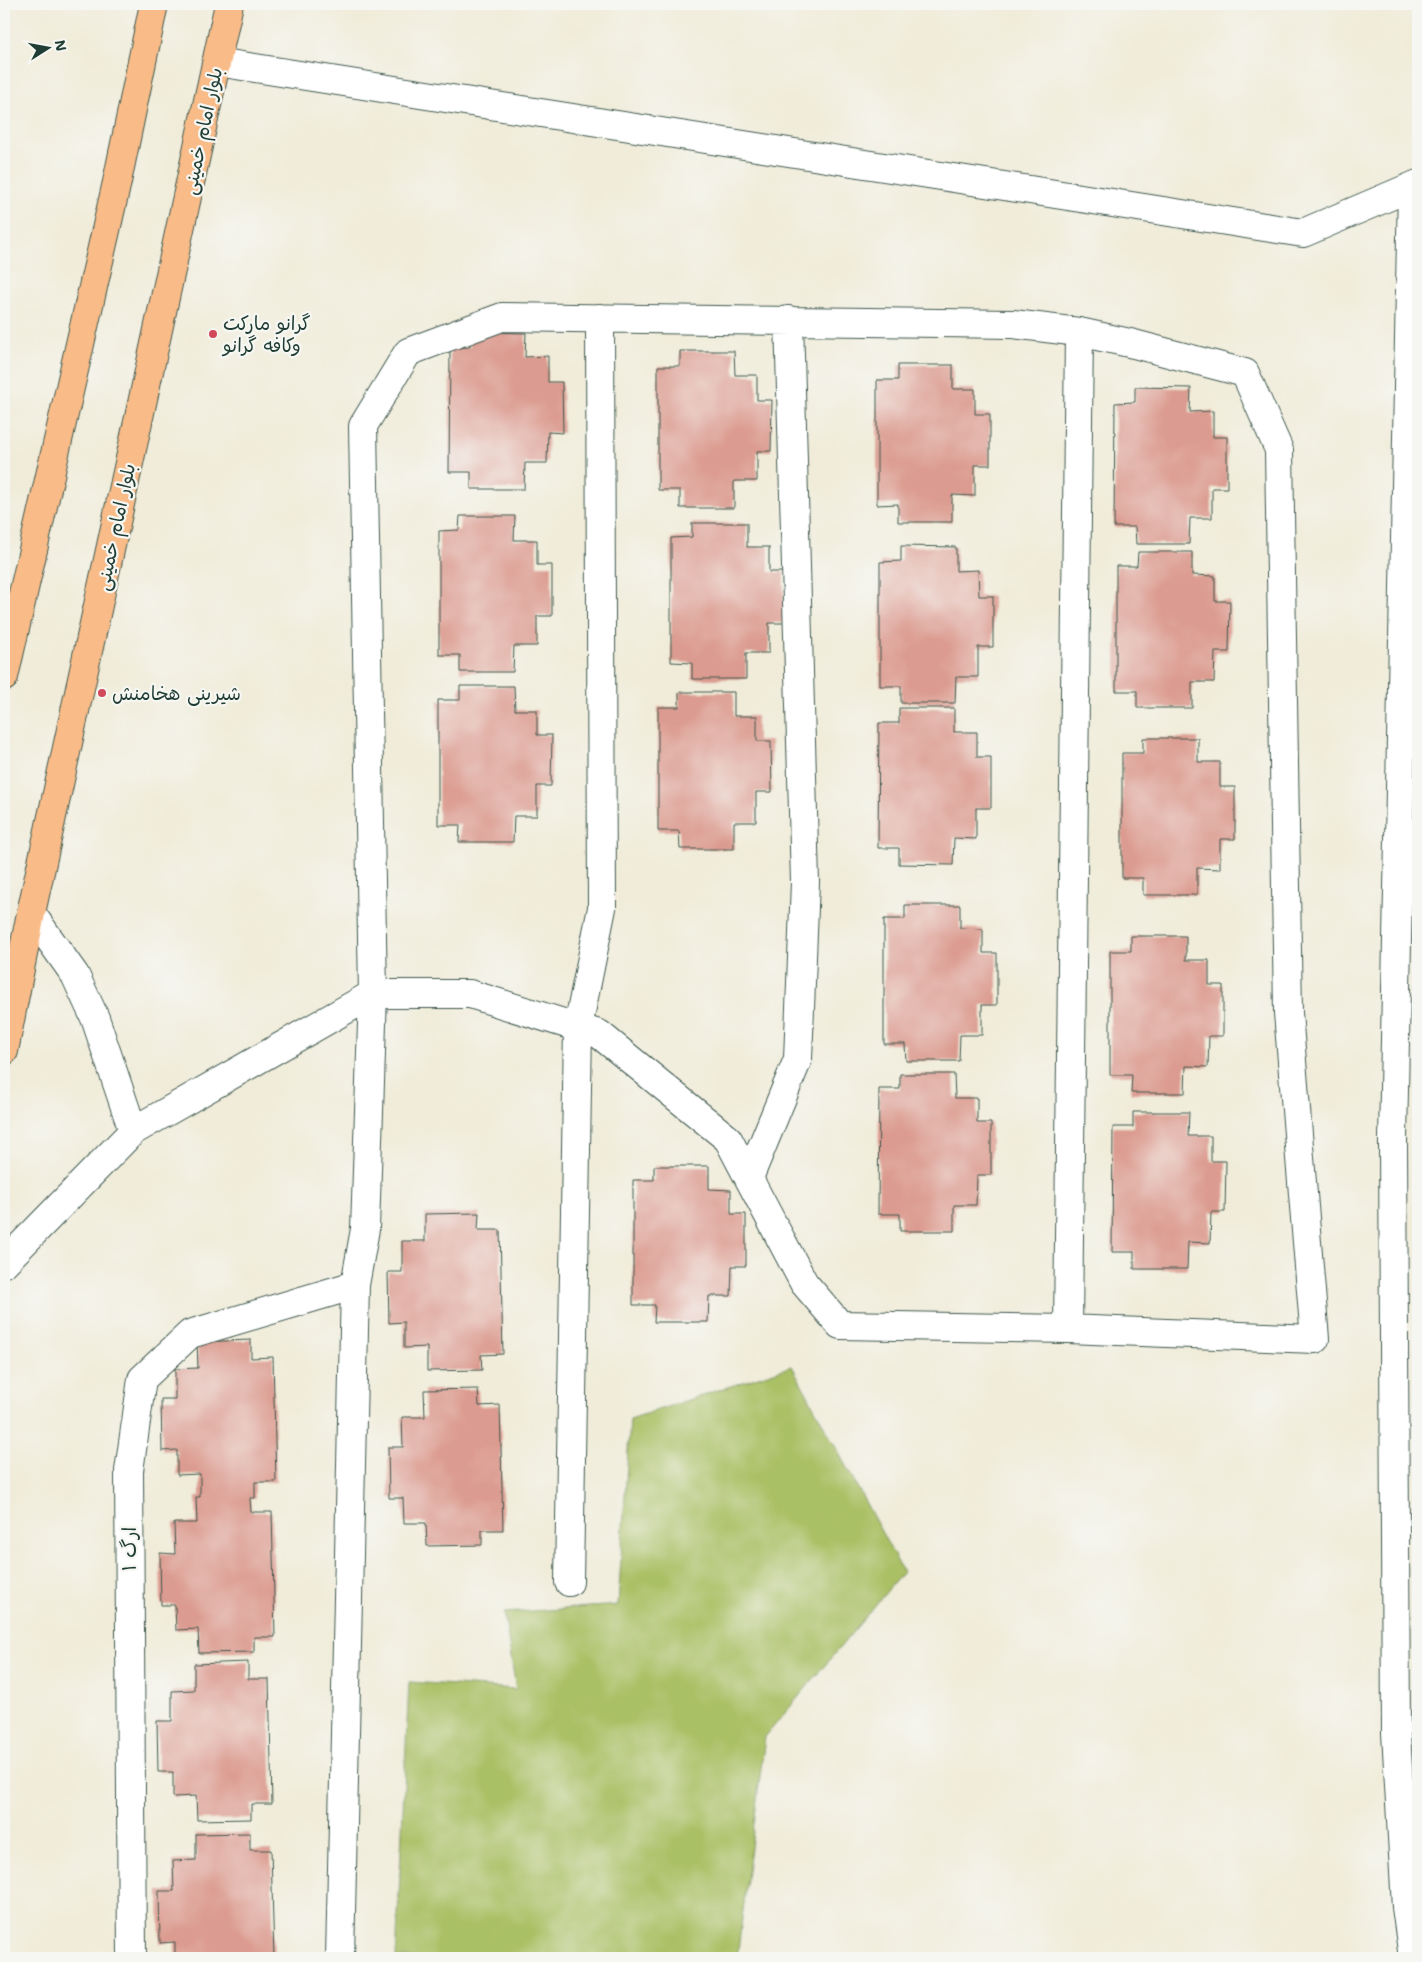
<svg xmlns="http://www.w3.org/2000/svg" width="1422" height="1962" font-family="'Shantell Sans','Playpen Sans Arabic',sans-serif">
<rect width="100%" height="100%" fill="#f6f6f2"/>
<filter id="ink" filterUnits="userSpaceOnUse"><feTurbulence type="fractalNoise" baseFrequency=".02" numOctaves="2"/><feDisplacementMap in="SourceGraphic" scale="10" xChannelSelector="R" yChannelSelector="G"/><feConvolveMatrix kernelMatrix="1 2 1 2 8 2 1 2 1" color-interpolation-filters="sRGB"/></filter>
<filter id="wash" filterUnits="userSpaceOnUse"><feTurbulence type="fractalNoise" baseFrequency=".0096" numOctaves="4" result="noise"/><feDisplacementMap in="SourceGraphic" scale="20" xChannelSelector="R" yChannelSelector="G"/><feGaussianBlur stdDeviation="1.12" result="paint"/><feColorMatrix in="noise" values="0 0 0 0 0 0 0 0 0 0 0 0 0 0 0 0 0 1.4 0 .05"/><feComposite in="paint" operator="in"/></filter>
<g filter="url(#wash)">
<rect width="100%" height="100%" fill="#f0ecd9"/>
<path fill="#aac065" stroke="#647e4c" d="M792 1366 903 1572 765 1737 737 1958H396L409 1682 516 1689 504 1613 618 1605 630 1419Z"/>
<g id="blocks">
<path fill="#dc9b90" d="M470 332 526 333 525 357 548 356V382H562L563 433 548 432 547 463H525L524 489H471V472H449L450 348 470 347Z
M680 351H734L735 375H757V400H772L771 451H757V481H734V508H680V490H658V366H680Z
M898 365H953V389H975V414H990V465H975V496L952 495V522H898V504L877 505V380H898Z
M1135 387 1191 388 1190 412 1213 411V437H1227V488H1212V518H1190L1189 544H1136L1135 527H1114L1115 403 1135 402Z
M460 516H515L514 540H537V565H552V616H537V646H514L513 672H460V655H439V531L459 530Z
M692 523H747V547H769V572H784V623H769V653H746V679H692V663L671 662V538L692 537Z
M901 546 956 547V571L978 570 979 596H993V647H978V677H956L955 703H901V686H880V562L901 561Z
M1138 552H1192V575L1215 576V601H1230L1229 652H1215L1214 682H1192V708H1137V691H1116V566H1137Z
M460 686H514L515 710H537V735H552L551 786H537V816H514L513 842H459L460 825H438V700H460Z
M679 692H734V716H757V741H771L772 792H756V822H734V849H680L679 831H658V707H679Z
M899 708H954V732H977V757H991V808H976V839L954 838 953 865 899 864V848H878L879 723H899Z
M1143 738H1198V762H1220V787H1235V839H1220V869L1197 868V895H1143V878H1122V753H1143Z
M905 905H960V928L983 929V953H997V1005H982V1035H960L959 1061H906L905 1044H884V919H905Z
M1131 936H1186V960H1209V985H1223V1036H1209L1208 1067 1186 1066 1185 1093H1131L1132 1075H1110V951H1131Z
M900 1074H954L955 1098H977V1123H991V1175H977L976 1205H954V1231H900V1214H878L879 1089H900Z
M1133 1112H1189L1188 1136H1211V1161H1226L1225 1212H1211L1210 1243 1188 1242 1187 1269H1134V1252H1112L1113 1127H1133Z
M654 1166H709V1189L731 1190V1214H746V1266H732L731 1296H709L708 1322H654L655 1305H633V1180H654Z
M479 1213 478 1230H500L503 1354 481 1355 482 1370 427 1371V1347L404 1348V1322L389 1323 388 1272H402V1241H425V1214Z
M251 1340V1358L273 1357 276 1482H255V1498H250L251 1512H272L275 1637H254V1652L199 1653 198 1629 176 1630 175 1605H161L160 1553 175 1554 174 1523H197L196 1497H200V1474L177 1475V1450L162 1451 161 1399H175V1369L198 1368 197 1342Z
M478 1389 479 1406 500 1405 503 1530H482V1545L427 1546 426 1523H404L403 1498H389L388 1447H403L402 1417H425L424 1390Z
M248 1662V1679H269L272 1804H251V1819L197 1820 196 1796 173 1797V1772H158L157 1721H172V1691L194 1690V1664Z
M250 1833V1850H271L274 1958H175V1942L160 1943 159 1891H174L173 1861 196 1860V1834Z"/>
</g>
</g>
<g filter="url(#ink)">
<use href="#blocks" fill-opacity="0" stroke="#3e574d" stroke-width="1"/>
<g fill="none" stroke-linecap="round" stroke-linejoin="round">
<defs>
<path id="minor" d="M217 62 1303 233 1418 184
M1412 187 1393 1140 1396 1733 1406 1907 1413 1958
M31 913 75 975 95 1018 133 1131
M749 1178 798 1059 805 882 789 320
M4 1263 133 1131 373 994H470L599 1034 728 1139 804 1283 840 1325 1068 1329 1315 1339 1288 1013 1279 450 1245 373 1134 344 1079 332 1013 324 502 317 408 352 363 426 373 994 365 1229 355 1285 340 1958
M1068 1329 1079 332
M569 1582 578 1027 602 908 600 318
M132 1958 129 1471 142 1379 190 1334 355 1285"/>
<path id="major" d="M4 677 117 182 154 4
M4 1051 31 913 229 4"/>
</defs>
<use href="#minor" stroke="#3e574d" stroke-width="30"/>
<use href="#major" stroke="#3e574d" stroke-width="30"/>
<use href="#minor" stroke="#fff" stroke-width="28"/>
<use href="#major" stroke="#f9bc89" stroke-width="28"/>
</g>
</g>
<g fill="#d1495b" stroke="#f6f6f2" stroke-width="2">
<circle cx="213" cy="334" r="5"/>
<circle cx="102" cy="693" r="5"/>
</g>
<g text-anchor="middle" stroke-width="4.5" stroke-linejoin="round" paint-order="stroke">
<g font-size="19" fill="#1f3d34" stroke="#f6f6f2">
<text transform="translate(202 131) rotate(-78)" y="7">بلوار امام خمینی</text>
<text transform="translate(115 527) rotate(-78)" y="7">بلوار امام خمینی</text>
<text transform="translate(129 1549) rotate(-90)" y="7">ارگ ۱</text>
</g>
<g font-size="19" fill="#1f3d34" stroke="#f6f6f2" text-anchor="start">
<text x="223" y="330">گرانو مارکت<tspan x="223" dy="22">وکافه گرانو</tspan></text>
<text x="112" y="700">شیرینی هخامنش</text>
</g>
</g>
<rect width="1422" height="1962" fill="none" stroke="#f6f6f2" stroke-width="20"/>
<g transform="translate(48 48) rotate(79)" stroke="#f6f6f2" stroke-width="4" paint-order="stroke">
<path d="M0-4L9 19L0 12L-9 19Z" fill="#1f3d34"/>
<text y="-8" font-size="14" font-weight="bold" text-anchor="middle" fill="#1f3d34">N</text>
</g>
</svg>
